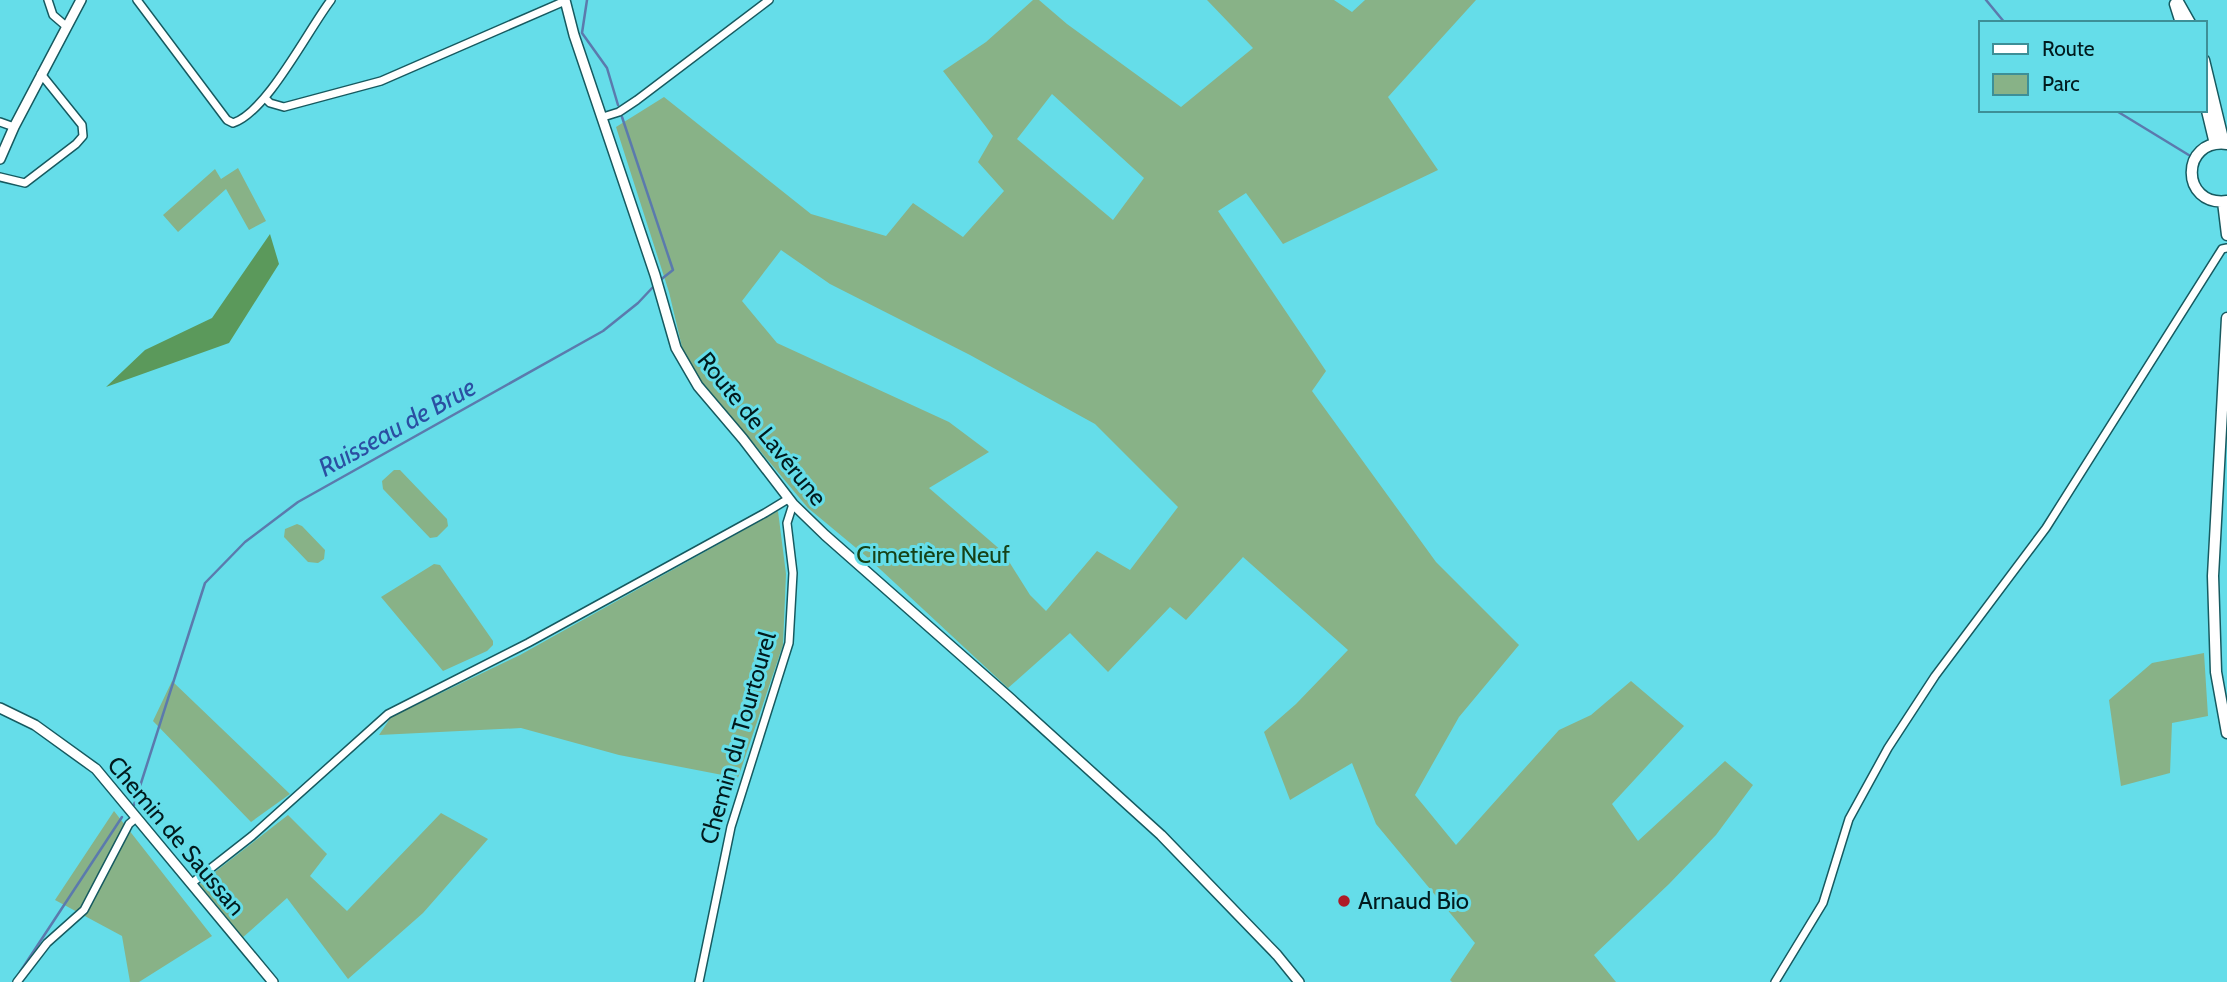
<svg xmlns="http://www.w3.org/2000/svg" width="2227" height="982" font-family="Cabin,sans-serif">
<rect width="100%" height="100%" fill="#65dde9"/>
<path fill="#88b287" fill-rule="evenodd" d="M1033 0H1039L1067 24 1181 107 1253 48 1207 0H1334L1352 12 1365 0H1476L1388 97 1438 170 1283 244 1246 193 1218 211 1326 371 1312 391 1436 562 1519 645 1459 717 1415 795 1456 845 1559 730 1591 715 1631 681 1684 726 1612 804 1638 841 1725 761 1753 785 1716 835 1669 884 1594 955 1616 982H1452L1450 980 1475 943 1376 824 1352 763 1290 800 1264 732 1296 704 1348 650 1243 557 1186 620 1170 607 1108 672 1070 633 1008 688 867 557 808 508 693 371 682 347 669 292 616 127 664 97 811 214 886 236 913 203 963 237 1004 191 978 162 993 136 943 71 986 42ZM1052 94 1144 178 1113 220 1017 139ZM781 250 830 284 970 355 1095 424 1178 507 1130 570 1097 551 1046 611 1030 595 1003 552 929 488 989 452 949 422 777 343 742 301Z
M238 168 266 221 249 230 226 189 178 232 163 215 215 169 221 179Z
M394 470H400L447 519 448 526 437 537 430 538 383 489 382 481Z
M778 511 786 574 783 645 738 778 619 755 521 728 379 735 391 717 520 655Z
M297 524 302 526 325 550 324 559 318 563 308 562 284 537 285 529Z
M434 564 440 565 493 641V645L487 651 443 671 381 597Z
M2204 653 2208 716 2172 723 2170 773 2121 786 2109 700 2152 663Z
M172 681 290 794 251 822 153 721Z
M114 811 212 936 139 982H130L122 936 55 900Z
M441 813 488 839 423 913 348 979 287 898 241 939 197 886 288 815 327 854 310 876 347 911Z"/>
<path fill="#5b995b" d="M270 234 279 264 229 343 106 387 145 350 212 318Z"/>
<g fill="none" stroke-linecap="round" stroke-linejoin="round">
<path stroke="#5b7aad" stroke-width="2.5" d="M587 0 582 33 607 68 618 105
M1986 0 2005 23
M2115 110 2192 157
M622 117 673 270 659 281
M134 805 205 583 245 542 298 502 603 331 638 303 654 286
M20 972 122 817"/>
<defs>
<path id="minor" d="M48 0 53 15 67 27
M137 0 227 120 233 123C267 112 308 30 331 0
M265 98 270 103 284 107 381 81 565 1
M603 117 619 112 637 100 769 0
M0 122 14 127
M0 177 25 183 76 144 83 136 82 125 41 74
M192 883 252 836 388 714 528 643 765 513 788 499
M17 982 47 943 84 910 129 824 136 818
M699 982 731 827 789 643 793 573 787 523 793 504
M1775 982 1823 903 1849 819 1888 748 1935 676 2046 528 2222 249 2227 248"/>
<path id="tertiary" d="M565 0 574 35 655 275 676 348 698 386 743 439 793 504 825 535 1011 699 1161 835 1277 955 1299 982
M0 159 14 127 81 0
M0 708 35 725 96 769 273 982"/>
<path id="secondary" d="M2177 0 2190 23
M2175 4 2181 23
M2204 60 2224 143
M2204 98 2215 144
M2227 144C2180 138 2180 207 2227 201
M2223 202 2227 235
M2227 318 2213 576 2216 672 2227 733"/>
</defs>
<use href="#minor" stroke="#165a60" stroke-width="10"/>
<use href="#tertiary" stroke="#165a60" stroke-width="12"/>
<use href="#secondary" stroke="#165a60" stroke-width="13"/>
<use href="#minor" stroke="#fff" stroke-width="7"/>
<use href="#tertiary" stroke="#fff" stroke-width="9"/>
<use href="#secondary" stroke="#fff" stroke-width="10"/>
</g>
<circle fill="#ae1b27" stroke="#65dde9" stroke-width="2.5" cx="1344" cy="901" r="7"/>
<g text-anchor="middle" stroke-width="6" stroke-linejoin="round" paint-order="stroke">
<g font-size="24" fill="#011a1d" stroke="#65dde9">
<text transform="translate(762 429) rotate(51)" y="8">Route de Lavérune</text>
<text transform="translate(738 738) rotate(-74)" y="8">Chemin du Tourtourel</text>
<text transform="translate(176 836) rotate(50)" y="8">Chemin de Saussan</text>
</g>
<g font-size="24" fill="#164217" stroke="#65dde9">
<text x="933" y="563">Cimetière Neuf</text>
</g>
<g font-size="24" fill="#011a1d" stroke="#65dde9" text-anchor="start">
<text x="1358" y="909">Arnaud Bio</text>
</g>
<g font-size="26" font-style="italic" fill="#2b4fa2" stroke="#65dde9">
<text transform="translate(397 427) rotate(-29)" y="9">Ruisseau de Brue</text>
</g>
</g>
<rect x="1979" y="21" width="228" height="91" fill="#65dde9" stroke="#3d8f97" stroke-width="2"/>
<rect x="1993" y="44" width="35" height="10" fill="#ffffff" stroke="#3d8f97" stroke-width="2"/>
<text x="2042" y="56" font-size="21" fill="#011a1d">Route</text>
<rect x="1993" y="74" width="35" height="21" fill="#88b287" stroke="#3d8f97" stroke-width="2"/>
<text x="2042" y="91" font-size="21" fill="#011a1d">Parc</text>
</svg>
